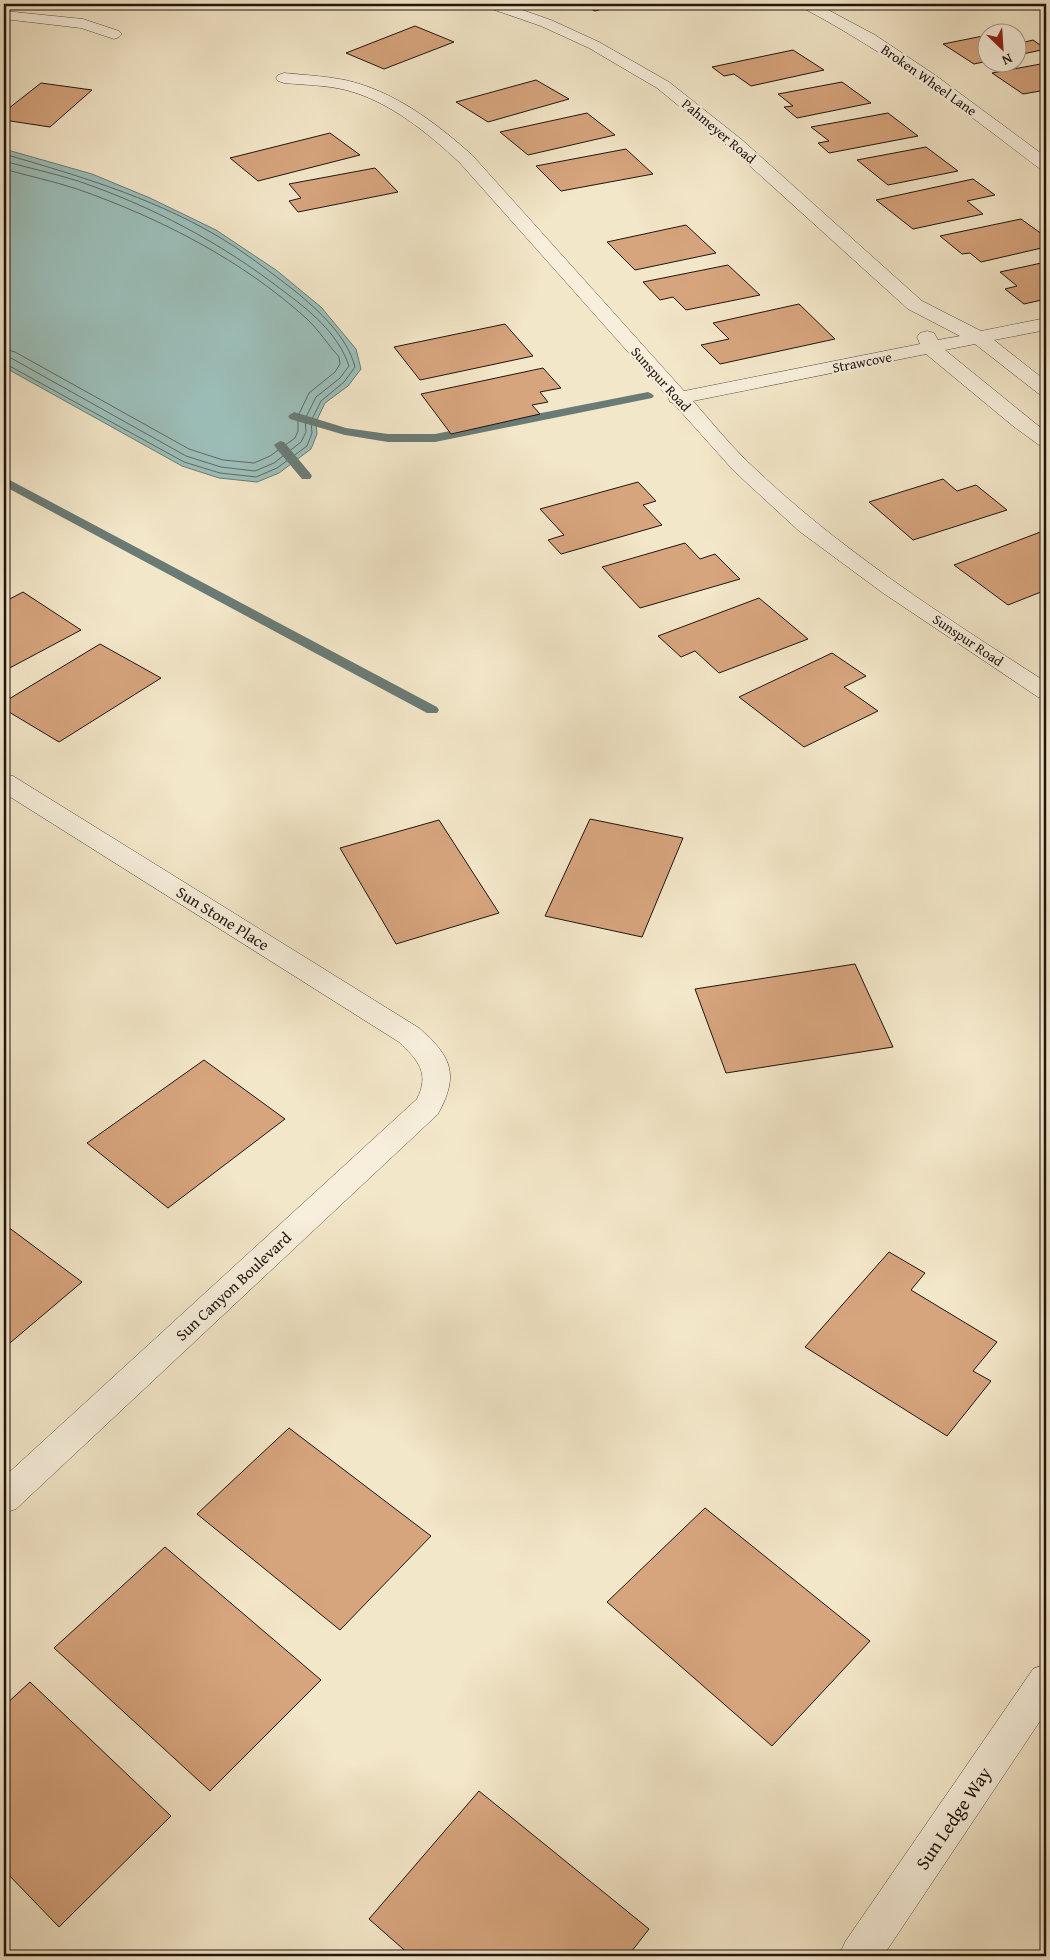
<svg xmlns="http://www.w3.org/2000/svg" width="1050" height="1960" font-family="'Gentium Book Plus',serif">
<rect width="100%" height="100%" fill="#f3e7c9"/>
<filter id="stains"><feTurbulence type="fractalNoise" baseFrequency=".004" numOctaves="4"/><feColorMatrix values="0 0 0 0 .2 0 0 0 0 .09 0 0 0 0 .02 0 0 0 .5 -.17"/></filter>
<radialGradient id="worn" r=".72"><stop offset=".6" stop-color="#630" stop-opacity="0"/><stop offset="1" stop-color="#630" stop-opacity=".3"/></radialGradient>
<path fill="#9cbfba" stroke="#6a7b76" d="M4 149 92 174 150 198 216 230 276 270 321 307 356 349 361 369 348 386 325 403 316 422 317 434 311 449 279 473 257 482 219 478 182 466 4 367Z"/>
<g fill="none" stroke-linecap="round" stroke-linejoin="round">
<path stroke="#5e6a64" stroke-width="1" d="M4 154C76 175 148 196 214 234 242 250 269 271 295 291 319 311 347 336 355 367L344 382 321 401 311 421 312 433 307 446 277 468 256 477 220 473 184 462 4 363
M4 161C28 168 53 173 78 181 151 206 220 242 282 290 309 310 338 333 349 366L340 378 316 397 305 419 306 432 301 442 274 463 255 471 221 467 186 456 11 358 4 357
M4 169C28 176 53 181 77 189 160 218 242 260 307 319 319 330 328 345 339 357L340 364 335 372 309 393 298 416V431L295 438 270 456 254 463 223 460 189 449 15 352 4 349"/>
<path fill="#6a7b76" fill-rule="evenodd" d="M648 392 652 394 654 396 652 398 435 442H388L345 435 290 419 288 416 294 412 346 428 388 434H435Z
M280 441 284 442 310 473 312 476 310 479H302L276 448 274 445Z
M4 477 437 707 439 710 437 713H427L4 486Z"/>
</g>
<path fill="#d6a47d" stroke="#20140f" d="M580 4H620L595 11Z
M864 4H893L875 9Z
M415 26 454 42 384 69 346 53Z
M988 35V61L974 64 943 44Z
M1018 38 1025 42 1033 40 1046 49 1018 55Z
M793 50 824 70 751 86 734 74 724 76 712 67Z
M1046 63V90L1023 94 992 73Z
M536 80 569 99 488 122 456 102Z
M842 82 871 103 797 118 784 107 793 106 778 94Z
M41 83 92 90 50 127 4 120V112Z
M587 113 615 135 528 155 500 132Z
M888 113 918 136 829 153 818 143 829 141 811 127Z
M330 133 360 155 258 181 230 158Z
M926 147 958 171 888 185 857 160Z
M626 149 653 174 561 191 536 166Z
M375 168 398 192 298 212 289 201 301 198 289 184Z
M973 179 995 195 967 201 983 214 913 229 876 200Z
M1021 219 1046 237V247L981 262 970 253 962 254 940 236Z
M686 225 716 253 635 270 607 242Z
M1046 262V299L1024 304 1005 289 1017 286 1000 272Z
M728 265 760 295 686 310 673 297 660 300 643 282Z
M799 304 835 339 720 364 701 345 729 339 713 323Z
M505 324 533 356 420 380 394 347Z
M543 368 561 388 540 392 548 402 532 405 540 414 451 434 421 394Z
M943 479 957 491 976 485 1007 510 913 540 869 502Z
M638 482 656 501 643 505 662 525 561 554 548 540 564 535 540 509Z
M1043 531 1046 533V590L1008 605 954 565Z
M685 543 700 559 715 554 740 579 640 608 602 567Z
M23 592 81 630 4 671V602Z
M759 598 808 639 719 673 695 651 681 657 658 636Z
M100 644 161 678 59 742 4 709V702Z
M832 653 866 676 844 687 878 711 804 747 739 697Z
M590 819 683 838 642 937 545 916Z
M439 820 499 913 396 944 340 848Z
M855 964 893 1047 726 1073 695 989Z
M204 1060 285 1119 168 1208 87 1143Z
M4 1224 82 1282 4 1348Z
M889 1252 925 1273 911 1290 997 1342 973 1371 991 1381 947 1436 805 1347Z
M289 1428 431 1536 340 1630 197 1514Z
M705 1508 870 1641 772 1746 607 1602Z
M165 1547 321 1680 210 1791 54 1648Z
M30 1682 171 1816 59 1927 4 1870V1706Z
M479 1791 649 1929 628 1956H411L369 1919Z"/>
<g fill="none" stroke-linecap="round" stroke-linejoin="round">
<defs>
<path id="minor" d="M484 4H505L551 20 599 42 669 82 741 139 922 301 981 331 1046 318V330L994 340 1046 381V396L1039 394 975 344 945 350 1046 432V447L1039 445 1013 426 926 354 693 401C711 421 729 444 749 463 837 548 943 616 1046 682V699L1038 697 883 593 799 531 734 471 673 403 670 402 668 397 460 163C428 133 389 101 346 90 326 85 305 85 284 83L278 81 276 78 278 75 284 73C304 75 325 76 345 80 394 91 435 122 472 155L684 391 920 344 917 337 920 333 927 331 934 333 938 340 960 336 908 309 729 147 657 88 589 48 541 26 486 7Z
M799 4H817L875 35 935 75 1046 157V170L1040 169C963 110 887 52 801 7Z
M4 11 83 19 119 31 122 34 119 37 114 39 81 28 4 19Z
M4 774 13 776 419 1028C451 1056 460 1074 438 1114L16 1509 4 1513V1477L417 1099C430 1073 418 1060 399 1042L4 793Z
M1046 1664V1712L883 1956H839L845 1942 1033 1669Z"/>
</defs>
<use href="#minor" stroke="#55493e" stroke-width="1"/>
<use href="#minor" fill="#f7efdc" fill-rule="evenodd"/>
</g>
<g text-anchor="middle" stroke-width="4.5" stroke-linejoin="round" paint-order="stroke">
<g font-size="14" fill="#20140f" stroke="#f7efdc">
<text transform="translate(929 80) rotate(35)" y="5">Broken Wheel Lane</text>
<text transform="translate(719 131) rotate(40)" y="5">Pahmeyer Road</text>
<text transform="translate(862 362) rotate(-11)" y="5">Strawcove</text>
<text transform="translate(661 379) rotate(48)" y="5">Sunspur Road</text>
<text transform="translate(968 640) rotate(34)" y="5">Sunspur Road</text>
</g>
<g font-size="16" fill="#20140f" stroke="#f7efdc">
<text transform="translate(223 918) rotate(32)" y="6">Sun Stone Place</text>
<text transform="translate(233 1286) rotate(-43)" y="6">Sun Canyon Boulevard</text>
</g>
<g font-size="19" fill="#20140f" stroke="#f7efdc">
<text transform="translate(953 1818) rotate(-56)" y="7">Sun Ledge Way</text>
</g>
</g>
<rect width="1050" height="1960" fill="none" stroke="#f3e7c9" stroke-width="20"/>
<rect x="5" y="5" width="1040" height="1950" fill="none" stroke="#20140f" stroke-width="2.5"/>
<rect x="10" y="10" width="1030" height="1940" fill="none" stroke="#20140f"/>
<g transform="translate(1002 48) rotate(155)"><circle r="24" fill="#f7efdc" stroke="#a1978a"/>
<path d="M0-4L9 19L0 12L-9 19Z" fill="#8f2418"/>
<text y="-8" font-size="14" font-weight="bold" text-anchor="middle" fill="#20140f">N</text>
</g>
<rect width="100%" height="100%" filter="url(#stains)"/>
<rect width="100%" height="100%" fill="url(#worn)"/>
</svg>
